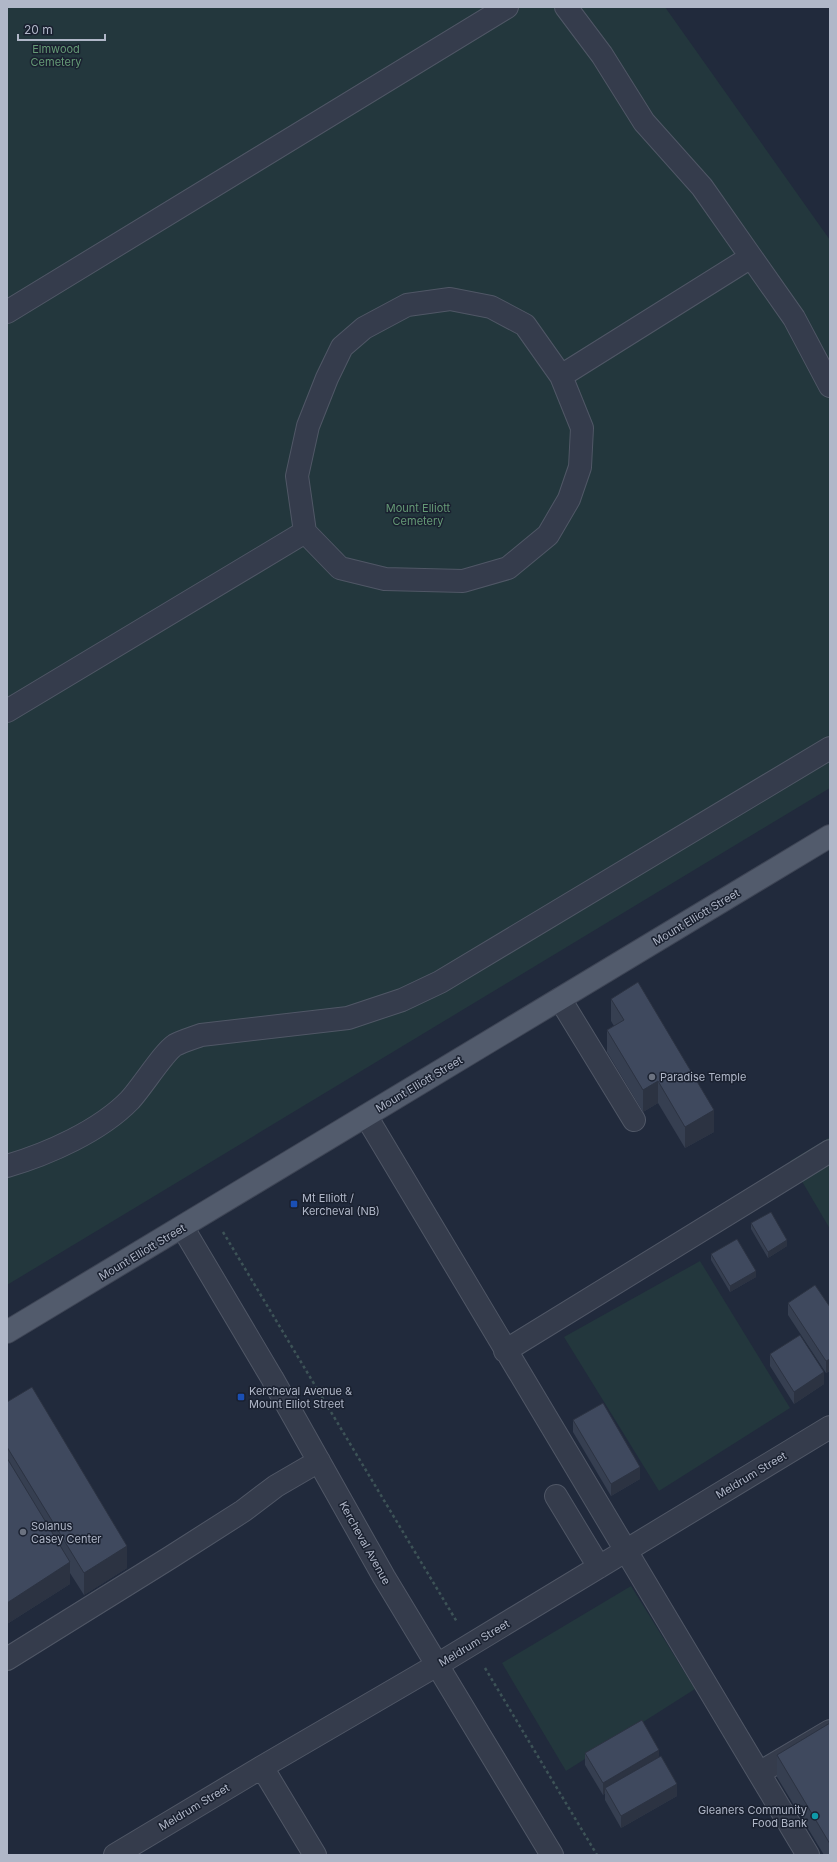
<svg xmlns="http://www.w3.org/2000/svg" width="837" height="1862" font-family="Inter,sans-serif">
<rect width="100%" height="100%" fill="#212a3c"/>
<path fill="#23373d" d="M7 7H665L830 240V788L7 1285Z
M830 1137V1229L790 1161Z
M700 1261 790 1408 659 1491 564 1337Z
M631 1586 695 1689 566 1771 502 1663Z"/>
<g fill="none" stroke-linecap="round" stroke-linejoin="round">
<defs>
<path id="minor" d="M566 7 602 55 644 122 702 187 794 318 830 386
M7 312 507 7
M305 532 340 568 385 579 463 581 508 568 548 535 569 499 580 467 582 428 561 376
M7 711 305 532 297 476 308 426 327 378 342 347 364 328 407 305 450 299 491 307 525 325 561 376 751 257
M560 999 634 1120
M366 1116 808 1855
M7 1166C48 1154 100 1131 130 1100 142 1087 164 1052 175 1045 183 1041 193 1038 201 1035L348 1018 402 1000 440 982 830 748
M183 1228 272 1378 384 1577 552 1855
M505 1351 830 1151
M556 1496 599 1567
M7 1659 171 1557 243 1511 276 1486 319 1461
M262 1767 315 1855
M759 1773 830 1731
M115 1855 262 1767 437 1665 830 1427"/>
<path id="major" d="M7 1332 830 836"/>
</defs>
<use href="#minor" stroke="#505766" stroke-width="24"/>
<use href="#major" stroke="#3e4555" stroke-width="24"/>
<path stroke="#3d5357" stroke-width="2.5" stroke-dasharray="3 3" stroke-linecap="butt" d="M223 1232 457 1622
M485 1668 597 1855"/>
<use href="#minor" stroke="#353c4c" stroke-width="22"/>
<use href="#major" stroke="#525b6c" stroke-width="22"/>
</g>
<path fill="#363f51" d="M611 999 714 1132 685 1148 658 1103 643 1112 607 1052V1030L614 1026 611 1021Z
M751 1223 787 1246 768 1258 751 1229Z
M711 1254 756 1277 730 1292 711 1260Z
M788 1303 830 1307V1371L826 1373 788 1315Z
M770 1354 824 1384 794 1404 770 1366Z
M7 1402 127 1568 84 1595 70 1573V1584L7 1624Z
M573 1420 640 1479 611 1496 573 1432Z
M830 1723V1855H824L777 1777V1755Z
M585 1753 659 1757 677 1796 621 1828 605 1800V1793L603 1795 585 1765Z"/>
<path fill="#2c3342" d="M658 1081V1103L643 1112V1090Z
M714 1110V1132L685 1148V1127Z
M787 1240V1246L768 1258V1252Z
M756 1271V1277L730 1292V1286Z
M830 1359V1371L826 1373V1361Z
M824 1372V1384L794 1404V1392Z
M640 1467V1479L611 1496V1484Z
M127 1546V1568L84 1595V1573Z
M70 1562V1584L7 1624V1603Z
M659 1750V1762L605 1788V1793L603 1795V1783Z
M677 1784V1796L621 1828V1816Z"/>
<path fill="#3f495e" stroke="#2c3342" d="M638 982 714 1110 685 1127 658 1081 643 1090 607 1030 624 1020 611 999Z
M771 1212 787 1240 768 1252 751 1223Z
M737 1239 756 1271 730 1286 711 1254Z
M815 1285 830 1307V1359L826 1361 788 1303Z
M800 1335 824 1372 794 1392 770 1354Z
M32 1387 127 1546 84 1573 7 1447V1402Z
M603 1403 640 1467 611 1484 573 1420Z
M7 1458 70 1562 7 1603Z
M642 1720 659 1750 603 1783 585 1753Z
M830 1723V1844L777 1755Z
M661 1756 677 1784 621 1816 605 1788Z"/>
<g fill="#6b7280" stroke="#1a2130" stroke-width="1.5">
<circle cx="652" cy="1077" r="4"/>
<circle cx="23" cy="1532" r="4"/>
</g>
<g fill="#1a4fb4" stroke="#1a2130" stroke-width="1.5">
<rect x="290" y="1200" width="8" height="8" rx="2"/>
<rect x="237" y="1393" width="8" height="8" rx="2"/>
</g>
<circle fill="#0f9aa8" stroke="#1a2130" stroke-width="1.5" cx="815" cy="1816" r="4"/>
<g text-anchor="middle" stroke-width="3" stroke-linejoin="round" paint-order="stroke">
<g font-size="11" fill="#659a76" stroke="#1a2130">
<text x="56" y="53">Elmwood<tspan x="56" dy="13">Cemetery</tspan></text>
<text x="418" y="512">Mount Elliott<tspan x="418" dy="13">Cemetery</tspan></text>
</g>
<g font-size="11" fill="#b0b7c8" stroke="#1a2130">
<text transform="translate(696 917) rotate(-31)" y="4">Mount Elliott Street</text>
<text transform="translate(419 1084) rotate(-31)" y="4">Mount Elliott Street</text>
<text transform="translate(142 1252) rotate(-31)" y="4">Mount Elliott Street</text>
<text transform="translate(751 1475) rotate(-31)" y="4">Meldrum Street</text>
<text transform="translate(365 1543) rotate(61)" y="4">Kercheval Avenue</text>
<text transform="translate(474 1643) rotate(-31)" y="4">Meldrum Street</text>
<text transform="translate(194 1807) rotate(-31)" y="4">Meldrum Street</text>
</g>
<g font-size="11" fill="#b0b7c8" stroke="#1a2130" text-anchor="start">
<text x="660" y="1081">Paradise Temple</text>
<text x="302" y="1202">Mt Elliott /<tspan x="302" dy="13">Kercheval (NB)</tspan></text>
<text x="249" y="1395">Kercheval Avenue &amp;<tspan x="249" dy="13">Mount Elliot Street</tspan></text>
<text x="31" y="1530">Solanus<tspan x="31" dy="13">Casey Center</tspan></text>
<text x="807" y="1814" text-anchor="end">Gleaners Community<tspan x="807" dy="13">Food Bank</tspan></text>
</g>
</g>
<rect width="837" height="1862" fill="none" stroke="#b0b7c8" stroke-width="16"/>
<path d="M18 34v6h87v-6" fill="none" stroke="#b0b7c8" stroke-width="2"/>
<text x="24" y="34" font-size="12" fill="#b0b7c8" stroke="#1a2130" stroke-width="3" paint-order="stroke">20 m</text>
</svg>
